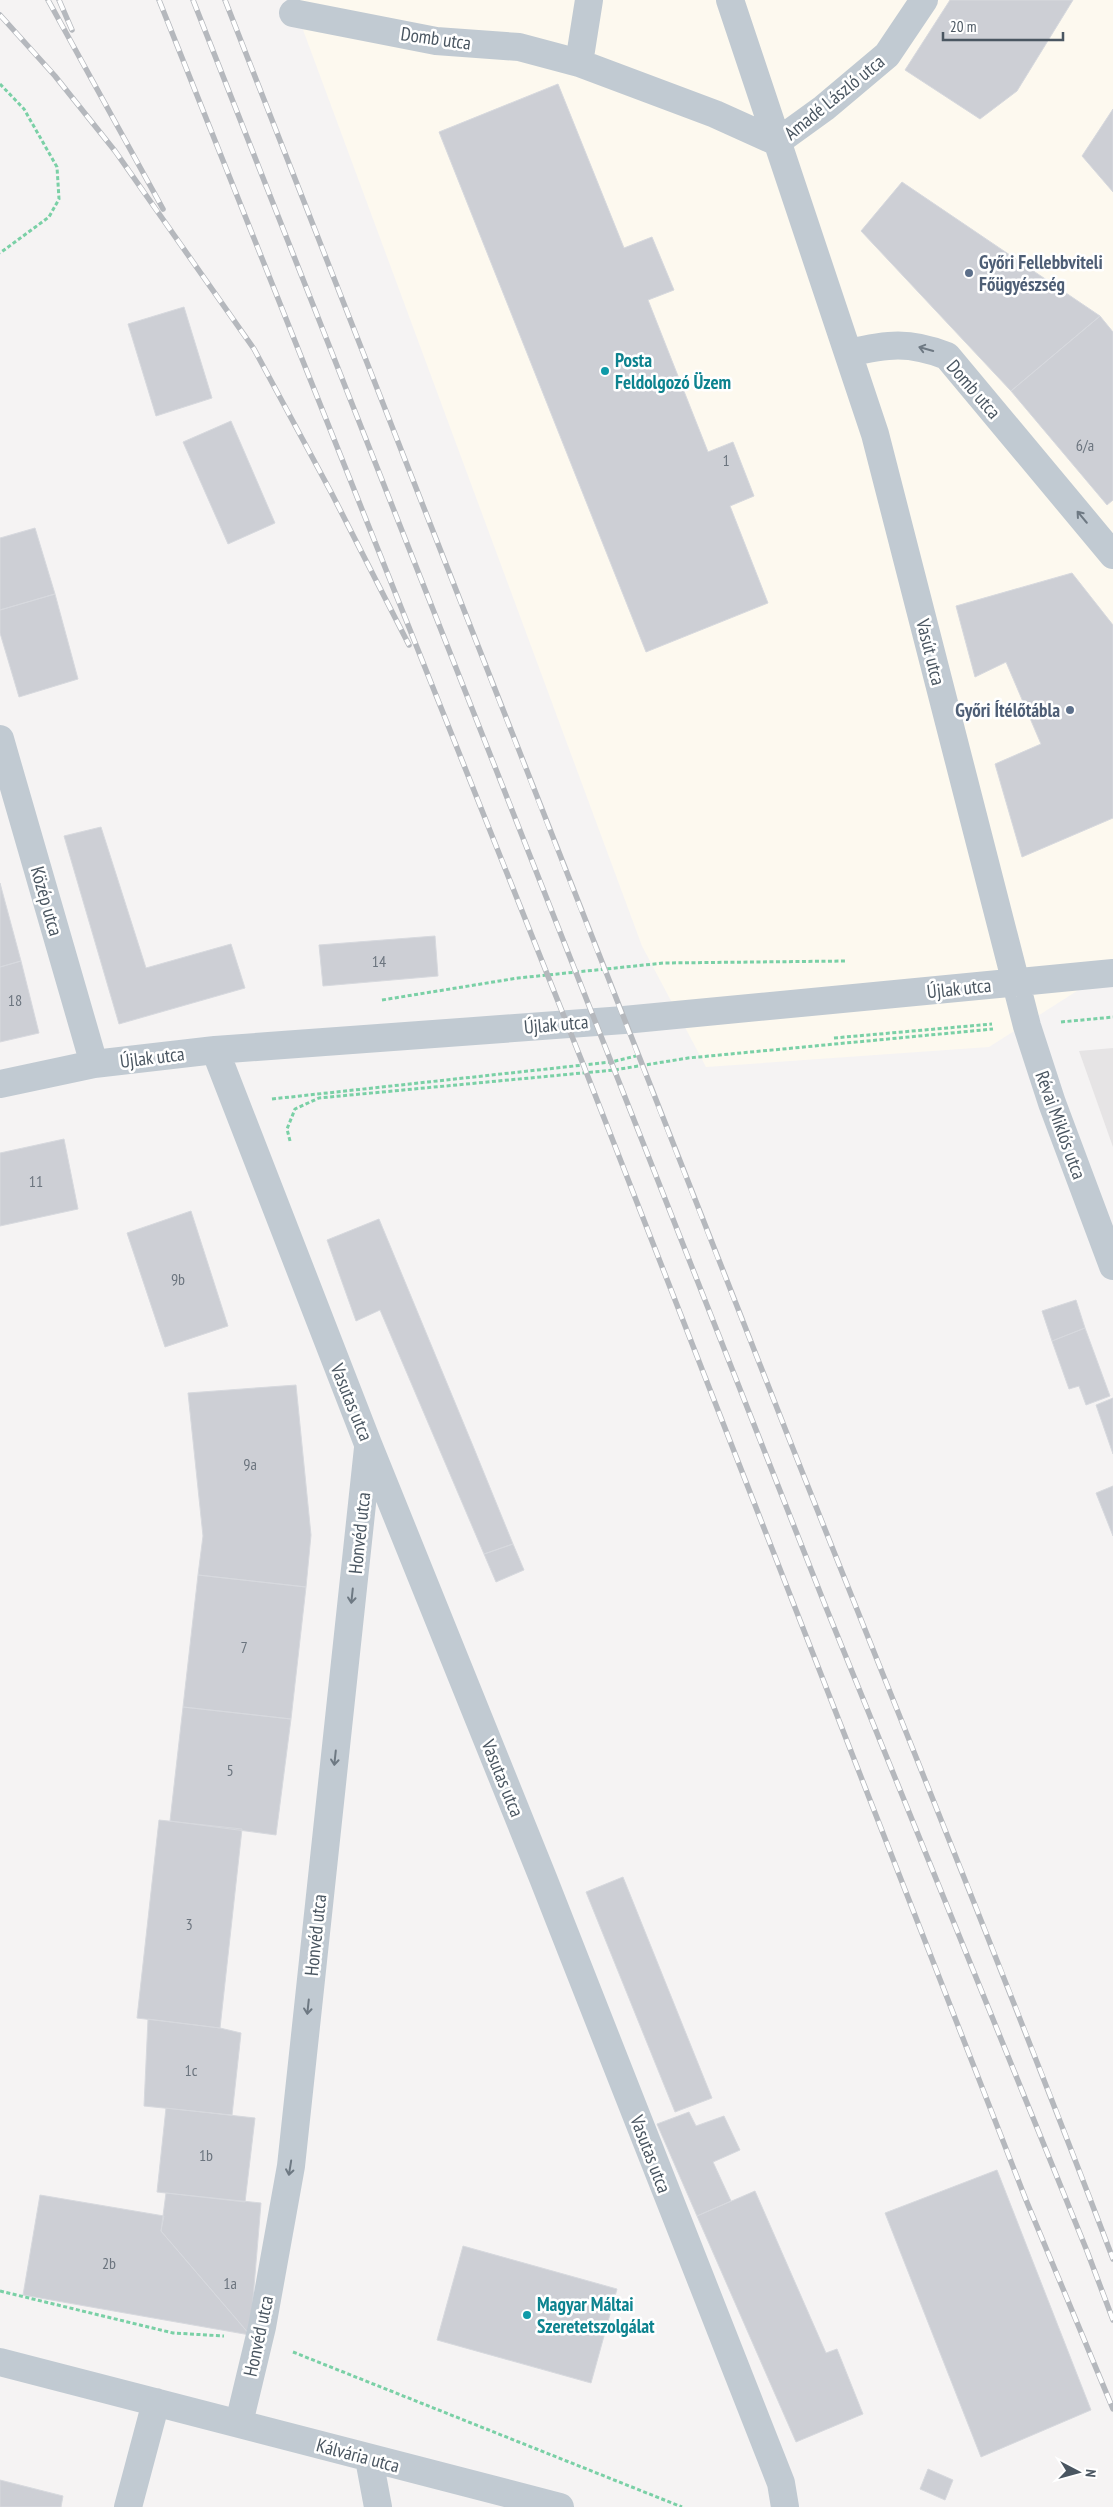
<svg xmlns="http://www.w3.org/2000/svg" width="1113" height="2507" font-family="'PT Sans Narrow',sans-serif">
<rect width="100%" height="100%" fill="#f5f3f3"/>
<path fill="#fdf9ef" d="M292 0H1113V968L989 1047 706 1067 642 946Z"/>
<path fill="#e6e4e5" d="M1113 1048V1147L1079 1051Z"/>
<path fill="#cdcfd5" stroke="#d7d9de" d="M950 0H1073L1017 91 980 119 905 70Z
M558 84 624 248 652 237 674 290 648 300 708 452 733 442 754 496 730 506 768 603 646 652 439 132Z
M1113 109V192L1082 156Z
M902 182 1100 316 1011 391 861 231Z
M184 307 212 398 156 416 128 324Z
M1100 316 1113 332V500L1107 505 1011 391Z
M231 421 275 523 228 544 183 442Z
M35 528 55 594 0 610V538Z
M1072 573 1113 625V818L1022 857 995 764 1041 744 1006 662 975 677 956 606Z
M55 594 78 679 19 697 0 633V610Z
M101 827 146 968 231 944 245 988 119 1024 64 836Z
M0 883 21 961 0 967Z
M435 936 438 976 323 986 319 945Z
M21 961 39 1033 0 1042V967Z
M64 1139 78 1209 0 1226V1153Z
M191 1211 228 1326 165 1347 127 1233Z
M379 1219 473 1446 513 1544 484 1554 380 1310 356 1321 327 1240Z
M1076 1300 1085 1328 1052 1341 1042 1311Z
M1085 1328 1110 1396 1086 1405 1079 1386 1069 1389 1052 1341Z
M296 1385 311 1535 306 1587 198 1575 203 1536 188 1393Z
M1113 1398V1454L1096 1405Z
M1113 1486V1536L1096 1493Z
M513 1544 524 1570 496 1582 484 1554Z
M198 1575 306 1587 291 1719 183 1707Z
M183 1707 291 1719 276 1835 170 1821Z
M159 1820 242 1829 220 2028 137 2018Z
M623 1877 712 2098 675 2112 586 1892Z
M148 2019 220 2028 241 2033 232 2115 144 2106Z
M166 2108 255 2118 245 2202 157 2192Z
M689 2112 696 2126 724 2116 740 2150 713 2162 731 2201 697 2216 657 2124Z
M997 2170 1091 2410 981 2457 885 2213Z
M755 2191 826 2353 837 2349 863 2414 796 2442 697 2216Z
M166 2193 261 2203 250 2335 161 2231Z
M40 2195 164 2216 161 2231 250 2335 23 2295Z
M463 2246 617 2289 591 2383 437 2340Z
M928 2469 953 2480 945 2500 920 2489Z
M0 2480 63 2496 61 2507H0Z"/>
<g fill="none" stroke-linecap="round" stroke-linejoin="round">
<path stroke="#7ad0a6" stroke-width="3" stroke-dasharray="4 2.5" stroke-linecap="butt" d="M0 84 24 109 57 167 59 199 49 217 0 253
M382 1000 518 978 664 963 846 961
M1061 1022 1113 1017
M834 1038 992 1024
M272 1099 611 1062 636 1056
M290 1141 287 1129 295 1109 319 1098 614 1070 688 1058 993 1029
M0 2291 173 2333 224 2336
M293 2352 682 2507"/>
<path stroke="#c1cad2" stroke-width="28" d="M730 0 875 434 1027 1026 1052 1103 1113 1266
M293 13 436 41 519 47 579 63 715 114 777 142 824 108 887 55 924 0
M579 63 589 0
M849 353C887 344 909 341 947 356L1113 555
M0 739 94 1064
M215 1050 368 1444 543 1878 781 2483 785 2507
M0 1084 94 1064 215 1050 624 1020 1113 973
M0 2362 560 2507
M239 2423 262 2327 291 2166 368 1448
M369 2459 378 2507
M128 2507 156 2402"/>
<defs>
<path id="rail" d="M48 0 163 209
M59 0 72 30
M159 0 583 1064 1026 2200 1113 2409
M193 0 825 1605 1087 2251 1113 2320
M225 0C412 477 598 954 786 1431 895 1707 1008 1982 1113 2259
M0 15 55 76 115 151 254 349 332 494 409 645"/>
</defs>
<use href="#rail" stroke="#b5b8bd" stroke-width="5.5"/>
<use href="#rail" stroke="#fff" stroke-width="4" stroke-dasharray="11" stroke-linecap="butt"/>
</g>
<defs><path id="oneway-shaft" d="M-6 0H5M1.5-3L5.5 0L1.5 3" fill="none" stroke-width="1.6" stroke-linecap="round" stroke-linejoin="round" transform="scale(1.25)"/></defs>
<g stroke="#6e7983">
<use href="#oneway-shaft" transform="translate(926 349) rotate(-164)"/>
<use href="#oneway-shaft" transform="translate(1082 517) rotate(-130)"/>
<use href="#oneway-shaft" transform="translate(352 1596) rotate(96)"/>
<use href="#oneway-shaft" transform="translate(335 1758) rotate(96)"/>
<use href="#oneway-shaft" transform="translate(308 2007) rotate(96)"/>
<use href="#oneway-shaft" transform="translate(290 2168) rotate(99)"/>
</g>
<g fill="#5c6f8a" stroke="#fff" stroke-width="2">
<circle cx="969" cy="273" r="5"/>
<circle cx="1070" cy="710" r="5"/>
</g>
<g fill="#0f9aa8" stroke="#fff" stroke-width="2">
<circle cx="605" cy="371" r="5"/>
<circle cx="527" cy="2315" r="5"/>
</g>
<g text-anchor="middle" stroke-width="5" stroke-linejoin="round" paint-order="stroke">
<g font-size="16" fill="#6b747e">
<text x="1085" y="451">6/a</text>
<text x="726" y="466">1</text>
<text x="379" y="967">14</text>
<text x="15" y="1006">18</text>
<text x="36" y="1187">11</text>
<text x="178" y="1285">9b</text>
<text x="250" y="1470">9a</text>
<text x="244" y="1653">7</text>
<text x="230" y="1776">5</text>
<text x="189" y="1930">3</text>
<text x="191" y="2076">1c</text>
<text x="206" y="2161">1b</text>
<text x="109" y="2269">2b</text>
<text x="230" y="2289">1a</text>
</g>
<g font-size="19" fill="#4a5661" stroke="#fff">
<text transform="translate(436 38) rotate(8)" y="7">Domb utca</text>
<text transform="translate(834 97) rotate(-39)" y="7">Amadé László utca</text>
<text transform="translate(974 389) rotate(49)" y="7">Domb utca</text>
<text transform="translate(931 652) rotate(76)" y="7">Vasút utca</text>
<text transform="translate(47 901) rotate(74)" y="7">Közép utca</text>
<text transform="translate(959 988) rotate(-6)" y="7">Újlak utca</text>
<text transform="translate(556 1024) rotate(-5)" y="7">Újlak utca</text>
<text transform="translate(152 1057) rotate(-7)" y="7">Újlak utca</text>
<text transform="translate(1061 1125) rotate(70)" y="7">Révai Miklós utca</text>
<text transform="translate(352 1402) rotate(68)" y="7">Vasutas utca</text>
<text transform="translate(359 1533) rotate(-84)" y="7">Honvéd utca</text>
<text transform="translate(503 1778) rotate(68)" y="7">Vasutas utca</text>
<text transform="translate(315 1935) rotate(-84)" y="7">Honvéd utca</text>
<text transform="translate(651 2154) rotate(69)" y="7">Vasutas utca</text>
<text transform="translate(258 2336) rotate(-78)" y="7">Honvéd utca</text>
<text transform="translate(358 2455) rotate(15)" y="7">Kálvária utca</text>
</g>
<g font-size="19" font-weight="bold" fill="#4e5e75" stroke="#fff" text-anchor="start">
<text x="979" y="269">Győri Fellebbviteli<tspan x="979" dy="22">Főügyészség</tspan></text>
<text x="1060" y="717" text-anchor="end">Győri Ítélőtábla</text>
</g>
<g font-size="19" font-weight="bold" fill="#0d838f" stroke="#fff" text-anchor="start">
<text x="615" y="367">Posta<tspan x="615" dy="22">Feldolgozó Üzem</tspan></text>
<text x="537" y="2311">Magyar Máltai<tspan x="537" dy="22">Szeretetszolgálat</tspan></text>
</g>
</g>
<g transform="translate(1078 2472) rotate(96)" stroke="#ffffff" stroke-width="4" paint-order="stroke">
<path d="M0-4L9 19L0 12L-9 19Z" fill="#4a5661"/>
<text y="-8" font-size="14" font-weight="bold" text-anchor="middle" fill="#4a5661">N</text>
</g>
<path d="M943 32v8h120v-8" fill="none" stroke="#4a5661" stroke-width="2.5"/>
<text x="950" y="32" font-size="15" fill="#4a5661" stroke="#ffffff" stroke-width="4" paint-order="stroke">20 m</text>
</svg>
